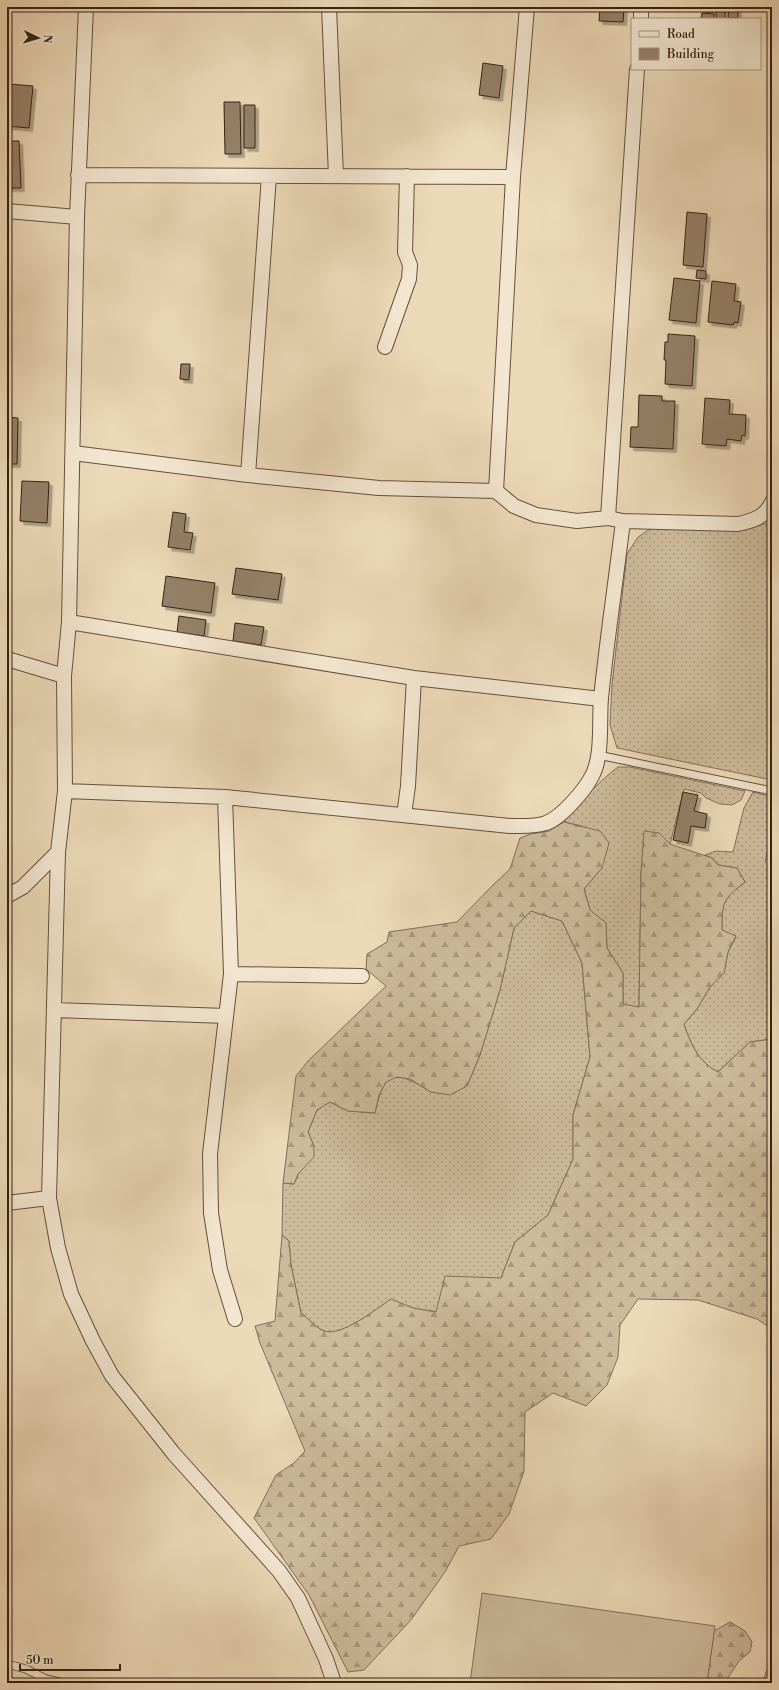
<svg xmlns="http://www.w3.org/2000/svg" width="779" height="1690" font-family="'Libre Bodoni',serif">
<defs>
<pattern id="grass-dots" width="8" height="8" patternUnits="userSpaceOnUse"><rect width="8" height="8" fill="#cdba9b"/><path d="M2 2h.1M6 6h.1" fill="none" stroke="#a7977d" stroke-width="1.8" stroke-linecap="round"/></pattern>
<pattern id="forest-firs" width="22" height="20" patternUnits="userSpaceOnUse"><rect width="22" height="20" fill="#cdba9b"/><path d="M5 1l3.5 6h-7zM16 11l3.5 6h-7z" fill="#a7977d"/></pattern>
<filter id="shadow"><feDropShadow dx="3.5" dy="3.5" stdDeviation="0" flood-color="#0004"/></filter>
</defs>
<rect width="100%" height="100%" fill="#ecd9b7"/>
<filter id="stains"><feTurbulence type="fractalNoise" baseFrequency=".005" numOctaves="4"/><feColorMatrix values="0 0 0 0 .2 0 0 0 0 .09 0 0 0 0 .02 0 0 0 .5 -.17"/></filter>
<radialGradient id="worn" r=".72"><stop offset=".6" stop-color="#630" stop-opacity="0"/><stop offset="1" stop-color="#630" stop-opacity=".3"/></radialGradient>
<path fill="url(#grass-dots)" stroke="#826e58" d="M772 521V780L617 748 610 725 612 684 627 554 638 537 651 528 762 525Z
M618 767H630L745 791 741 800 732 805 720 804 706 798 701 793 684 789 670 844 659 833 641 872 639 1008 623 1004V973L607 948 606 923 590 910 584 889 602 868 582 826 564 822C580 802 597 783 618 767Z
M753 792 772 797V834L765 862 772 865V1039L750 1042 718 1072C699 1063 690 1043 684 1024L697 1009 710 987 724 973 728 952 736 937 722 930C722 902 722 900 745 882L737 868 718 865 712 858 705 855 716 851 733 852 744 808Z
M531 911 562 921 582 963 590 1057 573 1115V1159L548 1215 515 1242 501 1278 445 1277 437 1312 413 1308 390 1300C376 1309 342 1337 324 1331 316 1328 308 1318 301 1313L291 1265 289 1241 282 1235 283 1183 294 1184C299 1171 307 1159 314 1146L308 1132 317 1110 330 1102 348 1111 375 1113C384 1069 396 1070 431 1092L467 1086 480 1055 500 990 514 928Z"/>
<path fill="url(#forest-firs)" stroke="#826e58" d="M564 822 600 831 609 843 602 868 584 889 590 910 606 923 607 948 623 973V1004L639 1007 641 872 644 831 659 833 670 844 712 858 718 865 737 868 745 882C723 899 722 902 722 930L736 936 728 952 724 973 710 987 697 1009 684 1024C690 1043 699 1063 718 1072L750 1042 772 1039V1329L757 1319 698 1300 638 1299 620 1325 618 1357 607 1385 586 1406 553 1393 525 1412 524 1471 509 1514 491 1539 459 1546 445 1572 411 1620 364 1670 348 1672 309 1595 254 1518 276 1475 294 1463 305 1451 260 1343 255 1326 275 1321 282 1235 289 1241 291 1265 301 1313C308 1318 316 1328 324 1331 342 1337 376 1309 391 1299L413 1308 436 1312 445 1276 501 1278 515 1242 548 1215 573 1159V1115L590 1057 582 963 562 921 531 911 514 928 500 990 480 1055 467 1086 450 1095 431 1092 410 1079 397 1077 386 1082 379 1095 375 1113 348 1111 330 1102 317 1110 308 1132 314 1146V1157L298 1174 294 1184 283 1183 296 1076 308 1061 386 986 366 969 367 954 387 942 389 932 457 922 493 885 510 869 520 838 530 834 549 831Z
M730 1622 745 1631 752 1642 750 1652 739 1661 727 1679 726 1683H707L714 1631Z"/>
<path fill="#cdba9b" stroke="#826e58" d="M482 1593 715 1626 707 1683H470Z
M767 1669 772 1670V1683H763Z"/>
<path fill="#958169" stroke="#362214" filter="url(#shadow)" d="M600 7H624L623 22 599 21Z
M702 7H725V19H716V12H702Z
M729 7H738V18H728Z
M702 13 714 14V19H701Z
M483 63 503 66 499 98 479 95Z
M9 84 33 86 29 128 7 126Z
M224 102H240L241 154H225Z
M244 105H255V148H244Z
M7 141H19L21 188H7Z
M687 212 707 214 703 267 683 265Z
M697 270 706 271V279L696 278Z
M674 278 700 281 696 323 669 320Z
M712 281 736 284 734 301 741 302 738 323 734 322 733 325 708 322Z
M668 334 695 336 692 386 665 384 666 360H664L665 342H668Z
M181 364H190L189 380 180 379Z
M639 395 662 396V401H675L673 449 630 447 631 427H638Z
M705 398 730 400 729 414 746 415 745 436 742 435 741 441 727 439 726 446 702 444Z
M7 417 18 418 17 464H7Z
M22 481 49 482 47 523 20 521Z
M173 512 186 514 184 532 193 533 190 550 168 547Z
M236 568 282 574 278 600 232 594Z
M166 576 215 583 211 613 162 606Z
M179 616 206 620 204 636 177 632Z
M235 623 264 627 261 645 233 641Z
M683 792 698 795 694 811 707 814 705 828 691 826 688 843 673 840Z
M772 837V861L767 860Z"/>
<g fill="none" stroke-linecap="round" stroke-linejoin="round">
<defs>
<path id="service" d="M598 755 772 791
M7 1664 26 1669 46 1679 63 1683"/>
<path id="minor" d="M86 7 77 217 69 622 64 676 65 791 58 852 49 1198 58 1248 71 1294 93 1341 112 1376 174 1454 279 1571 298 1598 326 1659 334 1683
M329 7 336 176
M527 7 513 177 496 491 514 506 536 515 577 521 608 518 623 521 738 524C752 521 766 517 772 502
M641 19V7
M78 175 513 177
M7 211 77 217
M385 347 409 279 410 265 405 252 407 176
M73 453 248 475 379 488 496 491
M248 475 269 176
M608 518 637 69
M69 622 414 678 601 699
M7 659 64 676
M65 791 225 797 510 826C522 826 535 827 546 823 561 818 585 790 592 776 603 756 599 721 601 698 607 639 616 580 623 521
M225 797 231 974 210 1154 211 1213 220 1270 235 1319
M404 815 408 786 414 678
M7 896 23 887 58 852
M231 974 362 976
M54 1010 226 1016
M7 1203 49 1198"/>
</defs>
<use href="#service" stroke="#64503d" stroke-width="9"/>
<use href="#minor" stroke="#64503d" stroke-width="16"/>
<use href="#service" stroke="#f3e6d0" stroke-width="7"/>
<use href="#minor" stroke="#f3e6d0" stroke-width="14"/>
</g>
<rect width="779" height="1690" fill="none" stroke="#ecd9b7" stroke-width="24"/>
<rect x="8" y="8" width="763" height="1674" fill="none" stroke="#362214" stroke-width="2"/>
<rect x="12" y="12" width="755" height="1666" fill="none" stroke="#362214"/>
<rect x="631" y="18" width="130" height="52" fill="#f3e6d0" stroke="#a79885"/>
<rect x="639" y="31" width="20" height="6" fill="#f3e6d0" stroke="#a79885"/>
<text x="667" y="38" font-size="12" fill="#362214">Road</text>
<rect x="639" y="48" width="20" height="12" fill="#958169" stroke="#a79885"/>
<text x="667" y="58" font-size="12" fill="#362214">Building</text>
<g transform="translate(38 38) rotate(95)" stroke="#f3e6d0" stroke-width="3" paint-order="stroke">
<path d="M0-3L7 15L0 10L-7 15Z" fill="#362214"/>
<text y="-6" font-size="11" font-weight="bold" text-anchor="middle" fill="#362214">N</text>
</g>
<path d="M20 1664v6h100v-6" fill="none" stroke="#362214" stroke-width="2"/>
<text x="26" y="1664" font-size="12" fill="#362214" stroke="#f3e6d0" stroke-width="3" paint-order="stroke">50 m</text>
<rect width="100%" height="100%" filter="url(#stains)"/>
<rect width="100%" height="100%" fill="url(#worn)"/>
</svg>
